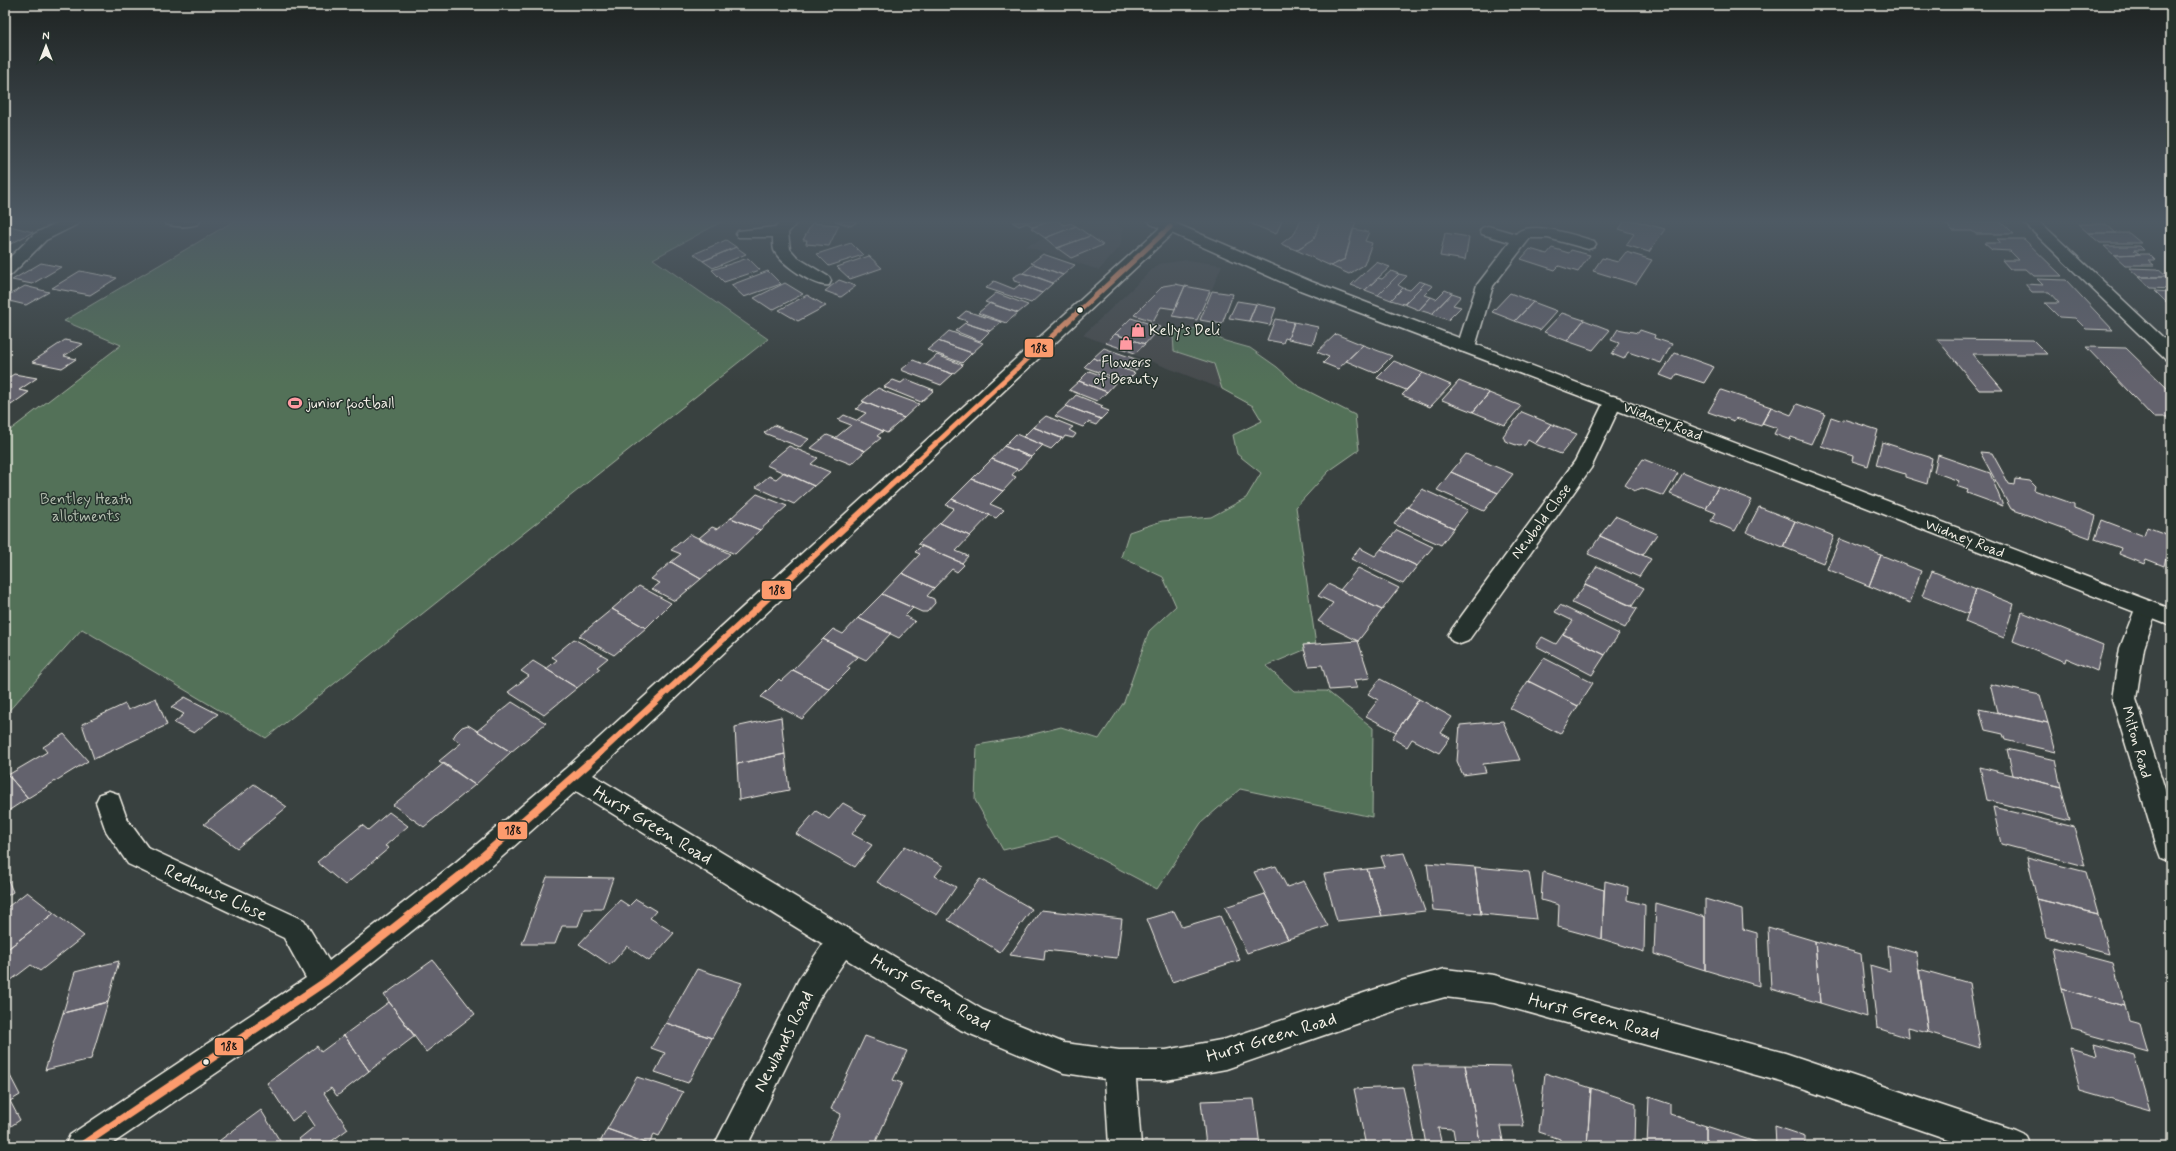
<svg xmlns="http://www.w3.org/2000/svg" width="2176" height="1151" font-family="Mynerve,sans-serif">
<rect width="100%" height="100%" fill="#394140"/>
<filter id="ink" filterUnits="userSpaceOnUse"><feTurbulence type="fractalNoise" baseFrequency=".025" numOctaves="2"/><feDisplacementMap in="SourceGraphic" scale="8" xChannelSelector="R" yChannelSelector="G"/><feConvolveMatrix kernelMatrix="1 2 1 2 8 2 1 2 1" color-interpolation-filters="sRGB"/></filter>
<g filter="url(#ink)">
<path fill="#464b4e" d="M1091 221H1111L1123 229 1120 247 1099 270 1025 246Z
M1187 260 1222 265 1196 328 1173 334 1174 351 1214 364 1222 389 1083 335 1158 264Z"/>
<path fill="#537159" stroke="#a4b1a0" d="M234 221H723L653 259 768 339 266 738 82 629 5 715V434L121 345 64 321Z
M1196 328 1225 341 1250 348 1277 367 1298 386 1355 415 1359 450 1329 471 1296 507 1316 645 1266 666 1294 691H1327L1373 728 1372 817 1240 789 1201 823 1157 889 1058 837 1003 850 975 800 977 745 1018 738 1061 727 1099 739 1124 702 1149 631 1176 606 1163 577 1121 557 1129 532 1162 521 1211 517 1246 498 1261 473 1237 454 1233 435 1262 421 1253 406 1222 389 1214 364 1174 351 1173 334Z"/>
<path fill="#64626d" stroke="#f4f1e8" d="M835 221H858L851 226Z
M1051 221 1033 227 1027 223 1019 226 1012 222Z
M1051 221H1058L1064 225 1071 223 1076 226 1045 238 1031 228Z
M1249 221H1282L1276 234 1247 222Z
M1300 221H1320L1314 239 1296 250 1281 244 1295 233Z
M1320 221H1356L1345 259 1331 266 1296 250 1314 239Z
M1625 221H1636L1665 229 1649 252 1626 245 1634 234 1619 229Z
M1944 222H2002L2014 234H1976L1972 231H1953Z
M812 223 839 225 829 246 806 244 807 240H803Z
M2078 224H2106L2116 233H2088Z
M10 226 33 232 5 247V229Z
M1076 226 1090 236 1057 248 1045 238Z
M1353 229 1369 232 1365 241 1372 243 1364 265 1349 274 1331 266 1345 259Z
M1445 233 1469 237 1465 260 1440 256Z
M2088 233H2129L2141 243H2100Z
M1090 236 1103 245 1071 258 1057 248Z
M1997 239H2024L2062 276H2034L2026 269H2010L2002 260H2019L2010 251 1992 250 1984 243H2001Z
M726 240 736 247 703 261 694 254Z
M851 243 863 255 829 266 817 254Z
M2104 246H2140L2144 250H2134L2140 254 2114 255Z
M736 247 746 254 713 268 703 261Z
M1552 248 1569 253 1571 250 1590 255 1578 272 1559 266 1555 270 1521 259 1530 249 1547 254Z
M1626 252 1652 260 1636 284 1593 271 1602 258 1618 262Z
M1043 254 1075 265 1063 275 1031 263Z
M2140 254H2149L2155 260H2148L2154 265H2125L2114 255Z
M869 256 882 268 850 279 837 267Z
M748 258 760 270 724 282 712 270Z
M1376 262 1390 267 1365 290 1351 285Z
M41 263 61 267 32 284 12 280Z
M1034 264 1063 275 1053 283 1023 273Z
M2129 268 2158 269 2167 277H2139Z
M80 271 117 278 90 295 52 288Z
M768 271 781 284 744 297 731 285Z
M1391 271 1399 274 1378 295 1365 290 1378 278 1382 279Z
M1021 273 1032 275 1053 283 1042 293 1019 285 1021 283 1014 281 1013 277Z
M1399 274 1407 276 1398 285 1403 288 1391 300 1378 295Z
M2139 277H2171V289L2151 288Z
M2037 279 2066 280 2113 330 2086 329 2075 318 2059 317 2045 303H2059L2049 292H2032L2025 284 2043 285Z
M839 280 856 286 841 297 825 291Z
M994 281 1014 289 1019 285 1042 293 1031 303 986 288Z
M1419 281 1425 283 1404 304 1391 300 1403 288 1410 290Z
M785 283 803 294 772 310 754 298Z
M1425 283 1433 286 1424 295 1431 297 1419 310 1404 304Z
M1175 284 1185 286 1175 309 1161 307 1153 321 1134 315 1163 286Z
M25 286 49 292 26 305 5 300V297Z
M1185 286 1210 291 1197 320 1172 316Z
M1445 290 1452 293 1432 314 1419 310 1431 297 1436 299Z
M1212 291 1233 294 1222 324 1200 320Z
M2155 291 2171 292V302H2166Z
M996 293 1028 305 1018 313 985 302Z
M1452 293 1461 296 1453 305 1461 307 1448 320 1432 314Z
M1510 293 1533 302 1515 321 1492 312Z
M807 295 826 306 798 321 779 310Z
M1237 301 1256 304 1249 321 1229 318Z
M1533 302 1557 311 1540 330 1515 321Z
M990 303 1018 313 1006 323 978 313Z
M1256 304 1276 308 1270 325 1249 321Z
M966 311 1001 322 990 331 965 323 967 321 958 318Z
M1562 313 1584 320 1567 341 1544 332Z
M1131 318 1160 327 1145 344 1115 334Z
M1275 319 1294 322 1288 339 1285 338 1283 343 1267 340Z
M1584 320 1610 330 1593 350 1567 341Z
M1294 322 1318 327 1313 344 1288 339Z
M965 323 990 331 980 341 955 331Z
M1618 329 1638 333 1640 330 1655 335 1654 338 1672 344 1661 363 1628 352 1624 359 1612 354 1619 343 1611 340Z
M949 331 983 343 972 353 938 341Z
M1115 334 1145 344 1135 353 1106 343Z
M1336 334 1363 345 1338 369 1323 363 1329 357 1317 352Z
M1937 339 2033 340 2047 354H1972L2003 390H1979Z
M65 340 83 344 64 356 76 359 62 368 32 362Z
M938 341 972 353 962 363 927 350Z
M1363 345 1392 356 1375 373 1346 361Z
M2086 347 2126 348 2171 392V417H2153Z
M1104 348 1144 362 1136 370 1129 368 1127 370 1093 358Z
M1675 353 1714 367 1704 383 1677 374 1673 380 1660 375Z
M937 355 963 365 953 374 926 365Z
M1093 358 1127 370 1135 373 1128 380 1121 377 1119 379 1084 367Z
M913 360 926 365 953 374 941 385 901 370Z
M1394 361 1423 373 1406 390 1377 378Z
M1089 371 1117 381 1107 392 1079 381Z
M1423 373 1451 385 1430 407 1402 395Z
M14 374 37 378 19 390 29 392 11 405 5 404V380Z
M906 379 934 390 921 402 884 387 893 380 901 383Z
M1079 381 1107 392 1097 401 1069 390Z
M1459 381 1489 393 1473 412 1442 400Z
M878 388 889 393 919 404 904 418 862 401Z
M1721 390 1771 407 1761 426 1736 418 1734 421 1708 412Z
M1489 393 1521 406 1505 425 1473 412Z
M1076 395 1103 406 1101 408 1109 411 1101 419 1066 406Z
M864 402 904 418 887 433 857 420 866 413 856 409Z
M1797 404 1825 414 1811 444 1791 437 1790 440 1774 434 1777 428 1762 423 1771 407 1791 415Z
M1066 406 1101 419 1096 425 1088 422 1083 427 1055 416Z
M1522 412 1551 424 1535 444 1528 440 1525 445 1519 446 1505 441 1503 436Z
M844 415 883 431 877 436 881 438 865 451 835 438 851 425 838 420Z
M1046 416 1073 427 1069 430 1076 434 1073 438 1065 436 1063 439 1033 427Z
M1831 417 1843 421V419L1878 430 1868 466 1852 461 1853 456 1821 446Z
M1551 424 1577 434 1561 454 1535 444Z
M774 425 809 439 800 447 764 433Z
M1033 427 1062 438 1051 449 1023 437Z
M1016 434 1023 437 1043 445 1031 457 1004 446Z
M827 435 835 438 865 451 851 464 811 448Z
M1882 442 1932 458 1927 484 1905 477V474L1876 465Z
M789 446 818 458 811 464 830 472 814 486 766 465Z
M1004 446 1031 457 1019 470 992 459Z
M1980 452 1992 453 2009 484 2014 485 2015 479 2030 481 2035 486 2034 490 2074 504V508L2096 516 2090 538 2011 509Z
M1466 454 1513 474 1498 493 1451 472Z
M1938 455 1990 473 2003 506 1967 493 1968 490 1956 486 1959 481 1934 472Z
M992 459 1017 469 1012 475 1016 477 1003 491 972 479Z
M1643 459 1678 473 1664 496 1642 488 1634 491 1625 485Z
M784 472 814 486 794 504 756 487 769 476 776 479Z
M1451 472 1498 493 1484 511 1437 490Z
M1683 473 1718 487 1706 509 1670 494Z
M972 479 1003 491 990 504 1004 510 996 518 952 499Z
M1718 487 1752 500 1735 531 1711 521 1716 513 1706 509Z
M1422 489 1468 510 1454 528 1407 507Z
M757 494 787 506 760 530 731 518Z
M952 499 990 515 970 536 940 523 954 508 946 505Z
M1407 507 1454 528 1441 545 1394 524Z
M1759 507 1795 521 1783 547 1746 532Z
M1615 516 1657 534 1643 555 1600 536Z
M731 518 760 530 735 554 699 538 712 527 717 529Z
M2102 520 2144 536 2147 527 2171 536 2164 566 2146 559 2144 564 2119 554 2121 548 2095 539Z
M1795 521 1834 536 1823 563 1783 547Z
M940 523 970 536 956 551 968 556 962 563 918 544Z
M1397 530 1433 547 1417 566 1381 549Z
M690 534 730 554 701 579 671 562 681 554 671 550Z
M1600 536 1651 559 1639 577 1588 554Z
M1840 539 1881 555 1869 586 1827 569Z
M921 546 962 563 964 565 957 572 952 569 934 588 902 573 920 554 915 552Z
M1360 548 1375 556 1381 549 1417 566 1403 584 1351 559Z
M1881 555 1921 571 1910 603 1869 586Z
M671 562 701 579 675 601 652 589 660 583 651 579Z
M1597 566 1644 588 1632 606 1585 585Z
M1358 568 1399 588 1382 610 1340 590Z
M1932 571 1976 589 1968 614 1922 596Z
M902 573 934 588 927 596 934 599 935 603 927 612H922L882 594Z
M1328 584 1382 610 1358 641 1318 621 1333 603 1318 596Z
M1585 585 1637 609 1625 628 1572 603Z
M639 586 671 603 646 628 612 609Z
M1976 589 2014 604 2004 638 1965 622Z
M882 594 913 608 905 616 915 621 899 638 858 618Z
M1560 605 1619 634 1605 655 1563 634 1573 621 1555 612Z
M612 609 646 628 614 655 579 636Z
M2022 612 2103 645 2097 671 2066 658 2065 662 2013 641Z
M858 618 891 633 866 660 823 639 833 629 843 634Z
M1563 634 1605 655 1592 675 1536 646 1542 637 1556 644Z
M574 639 608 658 597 667 600 669 577 688 546 669 557 660 552 657Z
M823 639 858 657 847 667 850 669 830 689 793 670Z
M1358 641 1370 678 1354 680 1357 688 1329 690 1322 665 1309 666 1303 645Z
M1544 658 1593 683 1578 706 1528 681Z
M533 661 577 688 544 715 508 692 529 676 521 671Z
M793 670 830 689 802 719 761 697 779 679 781 681Z
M1380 679 1419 699 1396 732 1366 716 1378 700 1368 694Z
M1528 681 1578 706 1560 734 1510 708Z
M1990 684 2040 695 2048 723 1997 712Z
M185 697 218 714 194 733 174 723 184 714 171 707Z
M156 698 167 725 94 759 82 724 125 704 128 710Z
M1419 699 1452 717 1441 733 1450 738 1439 753 1412 739 1407 747 1392 738Z
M512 702 546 723 511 752 477 731Z
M1979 709 2048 723 2056 752 2005 740 2003 734 1985 730Z
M781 717 785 754 737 764 735 727Z
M1503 721 1520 760 1483 764 1486 772 1463 775 1457 761 1460 725Z
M468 725 511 752 475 785 439 761 461 743 453 738 456 733 462 727Z
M64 734 88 761 28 798 8 775 47 752 43 747Z
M2007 749 2055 760 2061 787 2013 775Z
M785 754 789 790 739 800 737 764Z
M444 763 475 785 424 827 393 805Z
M1980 767 2061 787 2070 821 1987 800Z
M8 775 28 798 5 813V777Z
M254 784 287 807 237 848 204 824Z
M843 803 866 816 852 834 872 845 855 867 796 834 816 811 829 819Z
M1993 807 2074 827 2085 866 2001 844Z
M389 812 408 826 385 846 389 848 345 885 317 862 362 825 368 830Z
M905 846 943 866 935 876 956 887 937 915 877 882Z
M1404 853 1425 911 1382 916 1367 869 1385 867 1381 856Z
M2027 857 2086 872 2098 914 2037 899Z
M1427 863 1475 867 1481 914 1433 910Z
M1276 866 1287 887 1304 881 1328 926 1288 939 1254 872Z
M1475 867 1529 872 1537 919 1481 914Z
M1367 869 1382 916 1337 921 1324 874Z
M1543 872 1604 890 1602 939 1558 927 1559 905 1541 900Z
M5 873 13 892 5 897Z
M547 877 613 878 602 909H584L578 926H562L555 944H522Z
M980 879 1032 909 1000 952 948 920Z
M1605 881 1628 887 1627 900 1645 905 1644 952 1602 939Z
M27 892 54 913 5 951V909Z
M1265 894 1288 939 1247 953 1225 907Z
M636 899 656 911 650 918 674 933 649 961 627 946 610 965 579 944 620 900 629 906Z
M1705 899 1742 910 1743 929 1757 933 1759 986 1705 970Z
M2037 899 2098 914 2109 954 2046 937Z
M1656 903 1705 917V970L1654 954Z
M1041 910 1122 919 1117 958 1045 950 1044 960 1010 955Z
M1174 911 1182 927 1220 916 1240 960 1172 982 1147 919Z
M54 913 84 936 40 971 31 965 10 981 5 977V951Z
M1768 927 1815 941 1820 1003 1771 989Z
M1815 941 1861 954 1867 1017 1820 1003Z
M1888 945 1916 953 1928 1032 1908 1027 1909 1038 1877 1028 1870 965 1890 971Z
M2053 947 2113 963 2125 1006 2062 989Z
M433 960 475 1014 426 1052 384 995Z
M119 961 108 1002 63 1013 75 972Z
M697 969 742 983 712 1038 666 1023Z
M1919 969 1969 983 1980 1048 1928 1032Z
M2062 989 2125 1006 2129 1021 2140 1024 2148 1051 2072 1030Z
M108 1002 91 1059 45 1070 63 1013Z
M389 1002 415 1036 369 1071 344 1035Z
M666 1023 712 1038 688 1083 655 1072 665 1053 651 1048Z
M344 1035 369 1071 337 1096 331 1088 324 1093 348 1129 325 1146H303L299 1139 315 1126 305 1111 292 1121 267 1083 317 1046 321 1052Z
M865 1036 907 1051 893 1080 902 1083 874 1146H842L828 1141 841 1114 831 1109Z
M2094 1044 2134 1055 2150 1110 2080 1090 2069 1047 2097 1055Z
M1412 1065H1465L1481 1146H1456L1453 1129 1438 1128 1442 1145H1426Z
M1465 1065 1510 1066 1524 1126H1500L1504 1146H1481Z
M5 1066 20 1095 10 1101 20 1120 5 1130Z
M1545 1073 1591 1088 1587 1146H1560V1139L1539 1132Z
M637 1077 683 1092 659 1136 654 1134 649 1144 607 1129Z
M1403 1087 1416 1146H1366L1354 1089Z
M1591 1088 1636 1103 1635 1146 1587 1145Z
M1649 1097 1670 1104V1114L1706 1126V1146H1647Z
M1254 1099 1260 1146H1206L1201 1101Z
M261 1110 283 1146H212Z
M1706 1126 1762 1144V1146H1706Z
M1775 1126 1805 1136V1146H1776Z
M607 1129 649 1144 647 1146H598Z"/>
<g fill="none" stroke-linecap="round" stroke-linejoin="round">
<defs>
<path id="street" d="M60 221H80L78 224 46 240 11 275 5 276V262L34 234Z
M164 221H200L198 224C188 227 176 227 166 224Z
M781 221H798L788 233 790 249 798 258 829 277 831 281 829 285C816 288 779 263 774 250 773 246 773 241 773 237H738L736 234 738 231 775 227Z
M1170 222 1176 224 1178 227 1176 230 593 775 983 1010 1064 1043 1119 1050H1166L1226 1039 1397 982 1445 969 1494 975 1785 1053 2015 1130 2026 1135 2031 1146H1968L1785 1083 1494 1003 1445 997 1397 1010 1226 1069 1166 1080H1136L1141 1146H1109L1105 1079 1064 1073 961 1030 846 959 819 999 747 1146H714L799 979 823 944 576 791 476 880 335 992 109 1146H65L70 1135 306 978 284 938 128 864 106 831 96 802 100 794 109 791 118 794 127 819 148 848 304 920 329 961 456 862 565 769 1164 224Z
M1488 226 1516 234C1529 219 1577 236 1594 241L1596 244 1594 247 1588 249 1548 238H1530L1493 286 1475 347 1472 351 1466 352 1460 351 1457 347 1477 285 1510 242 1482 234 1480 231 1482 228Z
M1613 396 1620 398 1622 402 1591 468 1468 641 1460 644 1452 641 1448 635 1452 629 1575 461 1604 402 1606 398Z
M2146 601 2154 603 2157 609 2144 648 2136 699 2171 808V862L2161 858 2158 850 2112 699 2120 648 2135 609 2138 603Z"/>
<path id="secondary" d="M1149 221H1170L1312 282 2171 609V626L1606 406 1300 290 1151 224Z
M2022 221H2039L2171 345V360L2165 359Z"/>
</defs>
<use href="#street" stroke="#f4f1e8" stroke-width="3"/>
<use href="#secondary" stroke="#f4f1e8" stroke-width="3"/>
<use href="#street" fill="#26332d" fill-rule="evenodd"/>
<use href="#secondary" fill="#26332d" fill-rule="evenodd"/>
<defs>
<path id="bus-1-far2" d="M917 461 1170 227"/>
<path id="bus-1-far1" d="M587 765 918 460"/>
<path id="bus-1" d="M81 1146 325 982 466 871 588 764"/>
</defs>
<use href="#bus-1-far2" stroke="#26332d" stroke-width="8"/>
<use href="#bus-1-far1" stroke="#26332d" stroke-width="9"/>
<use href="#bus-1" stroke="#26332d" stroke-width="11"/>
<use href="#bus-1-far2" stroke="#fc9b6d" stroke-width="5"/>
<use href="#bus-1-far1" stroke="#fc9b6d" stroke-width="6"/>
<use href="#bus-1" stroke="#fc9b6d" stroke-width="8"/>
</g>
</g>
<linearGradient id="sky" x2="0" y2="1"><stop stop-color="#1f2423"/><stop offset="0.58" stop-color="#4e5a64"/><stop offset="1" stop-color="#4e5a64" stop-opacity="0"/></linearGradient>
<rect width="2176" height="382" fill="url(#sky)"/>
<defs>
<symbol id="shop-bare" viewBox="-9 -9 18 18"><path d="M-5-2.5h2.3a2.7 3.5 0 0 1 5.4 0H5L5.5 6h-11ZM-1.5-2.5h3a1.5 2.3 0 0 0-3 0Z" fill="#ff9aa2" stroke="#26332d" stroke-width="2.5" paint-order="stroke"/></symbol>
<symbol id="stadium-bare" viewBox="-9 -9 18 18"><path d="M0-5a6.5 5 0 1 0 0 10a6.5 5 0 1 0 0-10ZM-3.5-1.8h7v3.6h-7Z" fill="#ff9aa2" stroke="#26332d" stroke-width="2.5" paint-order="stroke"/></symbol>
</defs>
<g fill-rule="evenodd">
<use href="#shop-bare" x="1128" y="320" width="20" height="20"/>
<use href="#shop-bare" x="1116" y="333" width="20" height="20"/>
<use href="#stadium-bare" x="285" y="393" width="20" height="20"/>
</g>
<g fill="#f4f1e8" stroke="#26332d" stroke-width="1.5">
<circle cx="1080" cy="310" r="3.5"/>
<circle cx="206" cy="1062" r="3.5"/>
</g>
<g text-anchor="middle" stroke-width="3" stroke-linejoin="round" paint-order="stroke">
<g font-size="15" fill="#f4f1e8" stroke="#26332d" text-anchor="start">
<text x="1149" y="335">Kelly’s Deli</text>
<text x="1126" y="367" text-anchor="middle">Flowers<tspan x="1126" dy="17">of Beauty</tspan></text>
<text x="306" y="408">junior football</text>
</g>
<g font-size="15" fill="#f4f1e8" stroke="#26332d">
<text transform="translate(1663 421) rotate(21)" y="5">Widney Road</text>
<text transform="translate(1541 521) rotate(-53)" y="5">Newbold Close</text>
<text transform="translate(1965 538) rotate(21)" y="5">Widney Road</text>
<text transform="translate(2137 742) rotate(74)" y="5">Milton Road</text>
</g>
<g font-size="15" fill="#b4beaf" stroke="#26332d">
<text x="86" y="504">Bentley Heath<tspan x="86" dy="17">allotments</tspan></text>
</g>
<g font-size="18" fill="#f4f1e8" stroke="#26332d">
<text transform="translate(653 825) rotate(31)" y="6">Hurst Green Road</text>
<text transform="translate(216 892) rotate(25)" y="6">Redhouse Close</text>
<text transform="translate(931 992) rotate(30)" y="6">Hurst Green Road</text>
<text transform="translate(1594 1016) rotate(15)" y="6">Hurst Green Road</text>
<text transform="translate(1271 1037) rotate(-17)" y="6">Hurst Green Road</text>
<text transform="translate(783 1041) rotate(-63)" y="6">Newlands Road</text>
</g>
</g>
<g stroke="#26332d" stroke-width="1.5">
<rect x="1024" y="338" width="30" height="20" rx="4" fill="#fc9b6d"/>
<rect x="761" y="580" width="31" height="20" rx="4" fill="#fc9b6d"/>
<rect x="497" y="821" width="31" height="19" rx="4" fill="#fc9b6d"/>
<rect x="214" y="1037" width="30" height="19" rx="4" fill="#fc9b6d"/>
</g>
<g font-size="11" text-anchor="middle" font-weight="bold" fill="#111">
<text x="1039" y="352">188</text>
<text x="777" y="594">188</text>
<text x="513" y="834">188</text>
<text x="229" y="1050">188</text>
</g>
<rect width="2176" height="1151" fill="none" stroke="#26332d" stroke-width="20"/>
<rect x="10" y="10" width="2156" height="1131" fill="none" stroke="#f4f1e8" stroke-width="1.5" filter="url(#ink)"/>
<g transform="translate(46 46)" stroke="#26332d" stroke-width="3" paint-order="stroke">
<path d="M0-3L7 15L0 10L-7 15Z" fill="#f4f1e8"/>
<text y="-6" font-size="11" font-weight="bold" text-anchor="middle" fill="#f4f1e8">N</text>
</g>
</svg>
